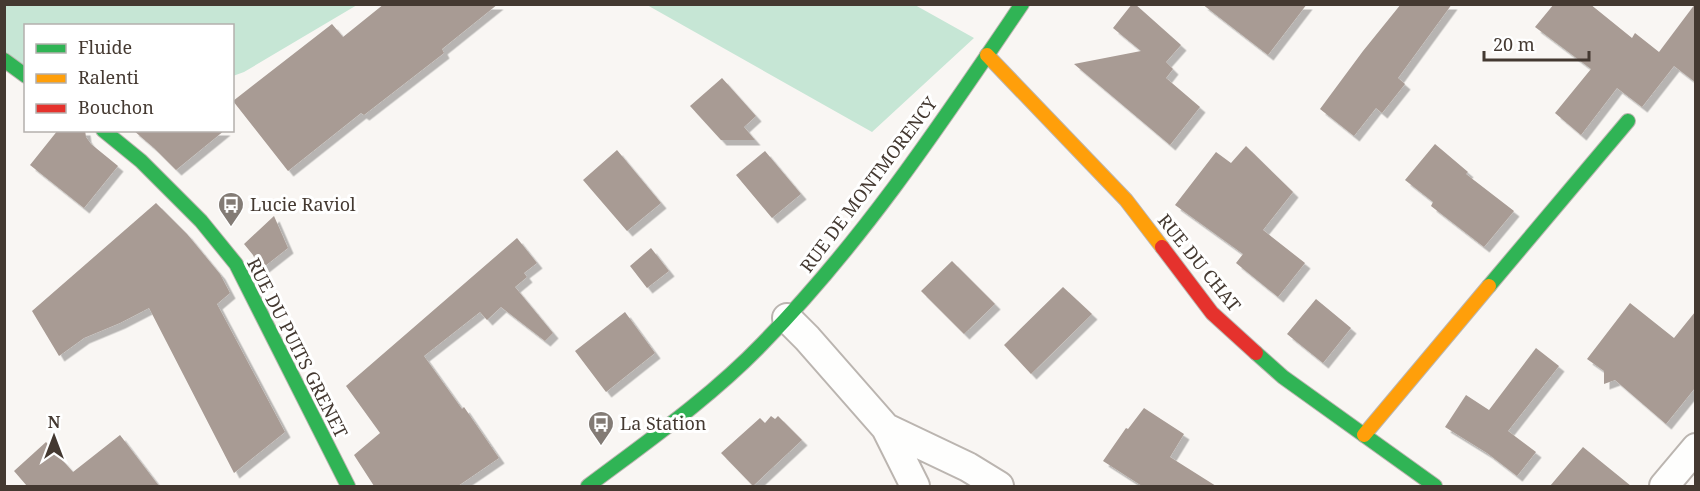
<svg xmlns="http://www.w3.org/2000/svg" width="1700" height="491" font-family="'Noto Serif',serif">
<defs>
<filter id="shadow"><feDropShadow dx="5.5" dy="5.5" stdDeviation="0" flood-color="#0004"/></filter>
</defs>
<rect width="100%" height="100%" fill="#f9f6f3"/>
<path fill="#c6e6d5" d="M4 5H357L244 72 233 76 232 26H26L25 72 5 56Z
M647 5H915L974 38 872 132Z"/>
<path fill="#a89b94" filter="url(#shadow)" d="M384 4H498L442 49 444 53 364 115 361 113 288 171 233 101 332 24 343 37Z
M1132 4H1135L1181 45 1166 62 1173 69 1166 78 1200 107 1170 145 1074 64 1141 51 1113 28Z
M1202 4H1307L1268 55Z
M1401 4H1452L1398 78 1405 84 1382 113 1376 108 1354 136 1320 109 1363 51Z
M1554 4H1590L1632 38 1635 33 1659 52 1695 4V82L1674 66 1642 107 1617 88 1581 135 1555 113 1591 69 1535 27Z
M722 78 756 116 744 127 755 140H721L690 106Z
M58 130H85L86 137 91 144 118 166 84 208 30 165Z
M133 130H225L176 170 154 148Z
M1435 144 1468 172 1466 174 1514 211 1484 247 1431 206 1433 202 1405 180Z
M1246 146 1293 192 1263 230 1305 263 1278 297 1236 263 1243 254 1175 205 1216 152 1231 163Z
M617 150 661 203 627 231 583 180Z
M765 151 801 194 772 218 736 175Z
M156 203 187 234 220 274 230 293 217 304 285 432 234 473 149 308 120 323 84 338 59 356 32 311Z
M274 216 288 248 260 270 253 255 244 244Z
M517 238 537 263 524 273 527 277 515 287 553 333 545 341 501 307 487 320 480 312 424 356 462 409 464 407 499 458 458 486H374L354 455 380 433 346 386Z
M651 248 669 271 647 288 630 266Z
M952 261 995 304 964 334 921 291Z
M1063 287 1092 314 1031 374 1004 345Z
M1316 299 1351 328 1323 363 1287 334Z
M1630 303 1674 338 1695 312V388L1666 424 1615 380 1604 384V371L1587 359Z
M625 312 655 353 606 392 575 351Z
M1536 348 1559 366 1508 431 1536 452 1517 476 1487 453 1445 427 1466 395 1489 410Z
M1144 408 1184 434 1170 457 1216 486H1142L1103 461 1126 428 1128 429Z
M771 416 775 419 778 416 802 440 753 486 721 453 760 418 765 423Z
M120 435 159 486H27L14 471 46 442 73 472Z
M1583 447 1631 486H1550Z"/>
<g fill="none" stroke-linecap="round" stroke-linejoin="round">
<defs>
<path id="street" d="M787 318 807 338 886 428 968 467 999 486
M886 428 915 486
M1664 486 1696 448"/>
<path id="fast" d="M4 60 26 76
M103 130 141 161 201 221 236 264 348 486
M1489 286 1628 121
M1256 353 1283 377 1435 486
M588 486C648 441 711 397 763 343 863 241 942 122 1022 4"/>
<path id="slow" d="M987 55 1126 200 1162 247
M1364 435 1489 286"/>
<path id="jam" d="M1162 247 1212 313 1256 353"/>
</defs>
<use href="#street" stroke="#bbb5b0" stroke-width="32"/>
<use href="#fast" stroke="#bbb5b0" stroke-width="16"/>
<use href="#slow" stroke="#bbb5b0" stroke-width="16"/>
<use href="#jam" stroke="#bbb5b0" stroke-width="16"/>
<use href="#street" stroke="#fefefd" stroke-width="28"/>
<use href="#fast" stroke="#30b455" stroke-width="14"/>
<use href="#slow" stroke="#ff9f0a" stroke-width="14"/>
<use href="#jam" stroke="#e5322d" stroke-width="14"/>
</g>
<defs>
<symbol id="bus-pin" viewBox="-11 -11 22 30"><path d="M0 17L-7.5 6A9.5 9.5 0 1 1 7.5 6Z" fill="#837b75" stroke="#fff"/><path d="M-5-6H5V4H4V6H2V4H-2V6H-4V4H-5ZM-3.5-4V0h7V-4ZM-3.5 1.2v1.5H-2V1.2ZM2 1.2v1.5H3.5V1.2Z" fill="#fff"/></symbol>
</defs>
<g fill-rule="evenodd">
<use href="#bus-pin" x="216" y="190" width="30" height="40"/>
<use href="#bus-pin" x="586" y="409" width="30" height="40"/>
</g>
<g text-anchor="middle" stroke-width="6" stroke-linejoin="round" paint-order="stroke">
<g font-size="18" fill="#443931" stroke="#fff">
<text transform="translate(869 185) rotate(-53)" y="6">RUE DE MONTMORENCY</text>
<text transform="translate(1199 263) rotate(51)" y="6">RUE DU CHAT</text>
<text transform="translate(297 348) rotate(63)" y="6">RUE DU PUITS GRENET</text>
</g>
<g font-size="18" fill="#443931" stroke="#fff" text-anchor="start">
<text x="250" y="211">Lucie Raviol</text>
<text x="620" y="430">La Station</text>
</g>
</g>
<rect width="1700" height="491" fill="none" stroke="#443931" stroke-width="12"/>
<rect x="24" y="24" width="210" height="108" fill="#ffffff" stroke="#b4b0ad" stroke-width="1.5"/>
<rect x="36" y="44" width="30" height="9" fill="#30b455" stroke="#b4b0ad" stroke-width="1.5"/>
<text x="78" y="54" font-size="18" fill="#443931">Fluide</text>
<rect x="36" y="74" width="30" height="9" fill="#ff9f0a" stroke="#b4b0ad" stroke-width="1.5"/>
<text x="78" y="84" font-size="18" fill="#443931">Ralenti</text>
<rect x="36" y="104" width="30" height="9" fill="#e5322d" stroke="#b4b0ad" stroke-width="1.5"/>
<text x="78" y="114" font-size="18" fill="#443931">Bouchon</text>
<g transform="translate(54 437)" stroke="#ffffff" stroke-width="4.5" paint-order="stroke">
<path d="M0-4.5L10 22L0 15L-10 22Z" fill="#443931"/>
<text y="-9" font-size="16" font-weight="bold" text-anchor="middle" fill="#443931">N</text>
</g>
<path d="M1484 51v9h105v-9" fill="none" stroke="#443931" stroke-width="3"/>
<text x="1493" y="51" font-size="18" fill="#443931" stroke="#ffffff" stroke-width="4.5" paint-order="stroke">20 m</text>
</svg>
